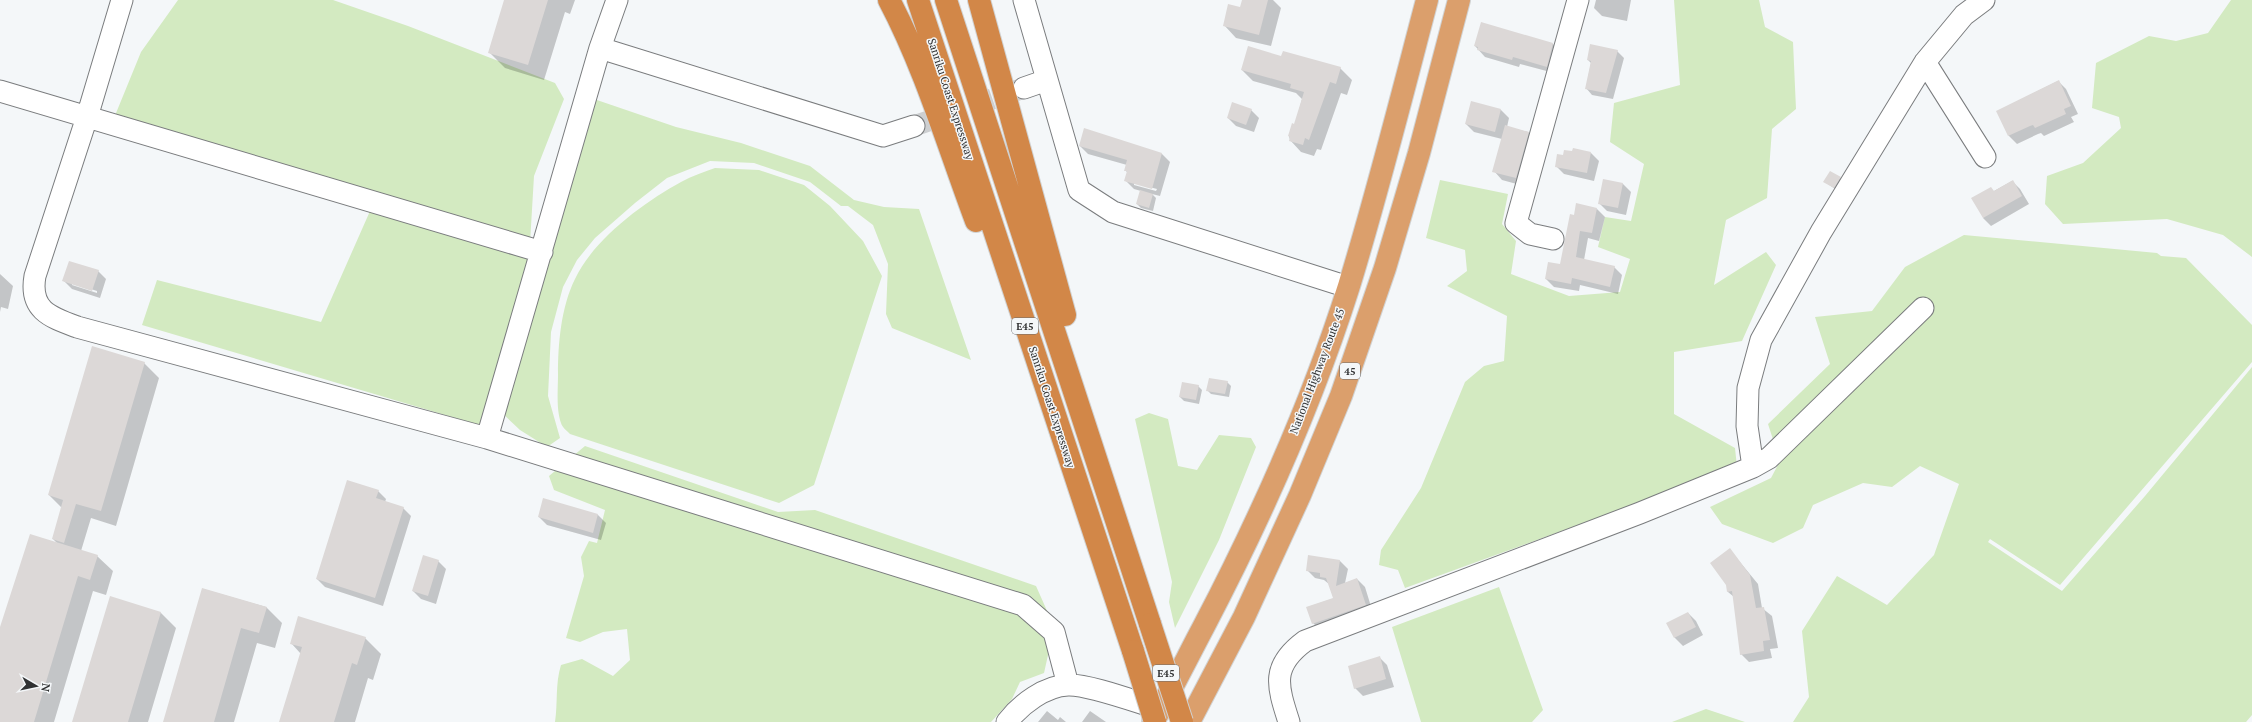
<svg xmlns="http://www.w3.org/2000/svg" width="2252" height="722" font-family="'PT Serif',serif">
<rect width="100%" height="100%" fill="#f4f7f9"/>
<path fill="#d3eac1" d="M178 0H333L408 26 555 83 564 99 534 176 529 260 482 426 142 325 157 280 321 322 378 193 114 118 141 52Z
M1674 0H1759L1765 27 1793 42 1796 109 1772 129 1767 198 1726 220 1714 285 1766 252 1776 265 1742 341 1674 352V414L1735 448 1737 467 1405 588 1398 570 1379 565 1381 550 1421 488 1465 382 1484 366 1504 361 1507 316 1447 286 1467 271 1465 250 1426 238 1440 180 1508 194 1502 224 1516 241 1511 274 1569 296 1620 292 1630 259 1598 247 1605 217 1631 221 1644 164 1610 142 1614 103 1680 85Z
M2231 0H2252V257L2223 235 2167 219 2063 224 2045 204 2047 176 2083 163 2121 128 2119 117 2092 108 2096 63 2149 36 2176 41 2208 33Z
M591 98 676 127 741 143 810 166 854 200 884 207 919 209 971 360 892 328 886 314 888 264 873 225 848 206H841L810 182 754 163 710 161 667 178 635 203 595 238 577 260 563 287 551 332 548 396 560 438 547 447 520 430 501 412Z
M715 168 759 170 804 185 830 206 863 241 882 276 814 485 779 503 570 434C567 431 562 427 561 423 556 409 558 389 558 374 558 344 561 307 575 279 593 240 644 202 681 182 692 176 704 172 715 168Z
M1964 235 2157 253 2161 256 2186 258 2252 325V362L2060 585 1990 539 1988 542 2062 591 2145 496 2252 367V715L2246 722H1793L1809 697 1802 631 1837 576 1887 605 1934 555 1959 484 1920 466 1892 487 1863 483 1813 505 1803 528 1773 543 1722 524 1710 507 1771 478 1780 461 1768 424 1830 364 1815 317 1872 311 1905 267Z
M1149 413 1168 419 1178 466 1197 470 1219 435 1251 438 1256 447 1219 540 1175 628 1169 602 1172 582 1135 419Z
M585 446 778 512 815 510 1036 586 1052 622 1048 655 1044 673 1020 682 1012 699 991 722H555C558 703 555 684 561 665L582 659 613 676 630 660 627 629 603 632 580 642 566 638 584 576 581 557 589 541 597 543 605 510 554 490 549 476Z
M1499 587 1543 710 1532 722H1421L1392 627Z
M1706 709 1745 722H1672Z"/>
<path fill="#0003" fill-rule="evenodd" d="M505 0H575L570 14 565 12 544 80 505 68 489 52Z
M1243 0H1273L1281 8 1271 46 1236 38 1224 25 1241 8Z
M1596 0H1631L1627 21 1602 16 1594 8Z
M1482 24 1553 44 1560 52 1554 73 1520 64 1519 67 1485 57 1475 46Z
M1617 51 1624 58 1613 99 1592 95 1586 88 1591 63 1588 60Z
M1282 57 1340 68 1352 80 1347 95 1341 93 1321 150 1317 149 1314 156 1301 152 1290 140 1289 136 1295 125 1302 99 1296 93 1253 81 1242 70Z
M2058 81 2066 89 2078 114 2071 117 2074 122 2044 136 2041 133 2038 134 2017 144 2009 136 1998 111Z
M1472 103 1501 110 1509 118 1507 127 1528 132 1536 140 1524 186 1502 180 1494 171 1502 139 1474 132 1466 124Z
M1251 110 1259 118 1254 132 1236 126 1228 118Z
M1129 144 1162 154 1170 162 1160 196 1152 194 1156 198 1153 211 1141 208 1137 204 1141 191 1134 189 1126 181 1128 173 1125 170 1127 165 1088 154 1080 146ZM1134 183 1157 189 1156 191 1134 185Z
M1591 153 1599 161 1594 181 1564 174 1556 166 1564 156Z
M1840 178 1844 181 1838 191 1825 182Z
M1604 180 1623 184 1631 192 1626 215 1607 211 1599 203Z
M2012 181 2020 189 2029 204 1991 226 1983 218 1994 191Z
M1597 209 1605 217 1599 241 1588 238 1584 260 1614 267 1622 275 1618 294 1580 285 1579 291 1554 287 1546 279 1561 266 1574 216Z
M98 271 106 279 100 298 72 289 64 281ZM72 283 97 291V293L72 285Z
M0 274 13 286 8 309 1 307 0 312Z
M144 363 159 378 116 526 91 518 81 551 97 556 113 571 106 595 93 591 54 722H0V633L58 544 53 539 62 508 49 495Z
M1227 382 1231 386 1229 397 1211 394 1207 390Z
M1198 386 1202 390 1199 404 1184 401 1180 397Z
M378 491 386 499 385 502 403 508 411 516 383 606 325 587 317 579Z
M544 500 598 515 606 523 601 540 547 525 539 517Z
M1730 550 1758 584 1762 608 1772 616 1778 648 1770 649 1772 658 1749 662 1741 654 1734 597 1728 592Z
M438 561 446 569 436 604 421 599 413 591Z
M1340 561 1348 569 1345 583 1357 579 1365 587 1373 613 1321 631 1313 623 1334 599 1329 584 1324 580 1315 578 1307 570Z
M203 589 266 607 282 623 275 648 257 643 234 722H164Z
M160 612 176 628 148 722H73Z
M1688 613 1696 621 1703 635 1683 646 1675 638 1668 624Z
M365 638 381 654 373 680 368 678 355 722H280L301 654 291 643Z
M1379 657 1387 665 1394 687 1363 696 1355 688Z
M1047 711 1058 720 1060 717 1066 722H1038Z
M1090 711 1106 722H1082Z"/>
<path fill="#dcd8d7" d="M504 0H548L528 65 488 53Z
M1242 0H1268L1259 35 1223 26 1228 4 1240 7Z
M1481 22 1553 43 1547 67 1513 57 1512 60 1477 50 1478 47 1474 46Z
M1590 44 1618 50 1606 93 1585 89 1591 61 1587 60Z
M1248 46 1281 56 1283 51 1341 67 1336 84 1330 82 1309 140 1305 138 1303 145 1289 141 1290 137 1288 136 1292 123 1294 124 1304 92 1290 88 1291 84 1241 70Z
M2059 80 2071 106 2064 109 2066 114 2035 128 2033 125 2030 126 2008 136 1996 111Z
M1471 101 1501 109 1495 132 1465 124Z
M1232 102 1252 109 1246 125 1227 118Z
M1505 125 1529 132 1516 178 1492 172Z
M1084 128 1162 153 1152 189 1124 181 1127 171H1124L1127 160 1079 146Z
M1573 148 1591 152 1587 173 1555 167 1557 154 1563 155 1564 150 1572 151Z
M1830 171 1841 177 1834 188 1823 182Z
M1603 179 1623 183 1618 208 1598 204Z
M2013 180 2022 196 1983 218 1971 198 1991 187 1994 191Z
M1140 190 1153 194 1149 208 1136 204Z
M1576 203 1597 208 1592 233 1580 231 1576 257 1615 266 1610 287 1572 278 1571 284 1545 279 1548 262 1560 264 1570 214 1574 215Z
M69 261 99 270 92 291 62 281Z
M92 346 145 362 101 511 76 504 64 543 52 539 63 500 48 495Z
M1209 378 1228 381 1225 394 1206 391Z
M1182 382 1199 385 1196 400 1179 397Z
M347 480 379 490 376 498 404 507 375 598 316 579Z
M543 498 598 514 593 533 538 517Z
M30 534 98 555 90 580 78 576 34 722H0V627Z
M1730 548 1750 575 1756 608 1764 607 1770 640 1763 641 1764 651 1740 655 1732 591 1727 592 1726 585 1710 563Z
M423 555 439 560 428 596 412 591Z
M1308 555 1340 560 1336 586 1357 578 1366 605 1312 624 1306 607 1333 598 1326 578 1320 577V573L1306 571Z
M202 588 267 607 259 633 241 628 214 722H163Z
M110 596 161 612 128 722H72Z
M1688 612 1696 627 1674 638 1666 623Z
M298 616 366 637 357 665 352 663 334 722H279L302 647 290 644Z
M1380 656 1386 679 1354 689 1348 666Z"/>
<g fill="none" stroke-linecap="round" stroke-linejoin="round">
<path stroke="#cdcfd1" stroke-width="21" stroke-dasharray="21 10" stroke-linecap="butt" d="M914 126 1021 89"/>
<defs>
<path id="minor" d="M122 0 87 117 35 276C29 310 50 317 77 327L487 438 1023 605 1054 632 1068 685
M1024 0 1079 190 1113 212 1348 287
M600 48 883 136 914 126
M1925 62 1985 157
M1024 88 1047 80
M0 91 542 252
M1553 239 1530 234 1516 223 1578 0
M487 438 600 48 617 0
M1753 467 1747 426 1748 388 1761 340 1821 232 1925 62 1964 15 1984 0
M1007 722C1021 704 1045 686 1068 685 1089 684 1139 703 1160 709
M1289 722C1277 685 1271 666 1305 641L1640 513 1753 467 1769 458 1923 308"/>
<path id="trunk" d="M1153 722C1171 691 1187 658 1204 626 1261 517 1312 403 1349 286 1378 191 1402 95 1427 0
M1189 722 1244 617 1300 495 1341 396 1385 268 1419 153 1459 0"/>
<path id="motorway" d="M889 0C925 68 949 149 976 221
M918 0 1133 651
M946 0 1150 624
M979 0 1065 315"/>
</defs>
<use href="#minor" stroke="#7a7c7e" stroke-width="23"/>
<use href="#trunk" stroke="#d1d2d2" stroke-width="24"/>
<use href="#motorway" stroke="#d1d2d2" stroke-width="24"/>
<use href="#minor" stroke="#fff" stroke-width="21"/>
<use href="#trunk" stroke="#db9f6c" stroke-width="22"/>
<use href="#motorway" stroke="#d28748" stroke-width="22"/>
<defs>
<path id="motorway-bridge" d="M1150 624 1182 722
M1133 651 1155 722"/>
</defs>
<use href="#motorway-bridge" stroke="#d1d2d2" stroke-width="24" stroke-linecap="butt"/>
<use href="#motorway-bridge" stroke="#d28748" stroke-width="22"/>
</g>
<g text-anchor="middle" stroke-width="3" stroke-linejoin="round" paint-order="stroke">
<g fill="#f4f7f9" stroke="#6b6c6e" stroke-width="1">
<rect x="1012" y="318" width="26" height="16" rx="3"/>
<rect x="1340" y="363" width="20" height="16" rx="3"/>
<rect x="1153" y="665" width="26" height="16" rx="3"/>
</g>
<g font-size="10" font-weight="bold" fill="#303132">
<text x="1025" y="330">E45</text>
<text x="1350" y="375">45</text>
<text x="1166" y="677">E45</text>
</g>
<g font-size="11" fill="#303132" stroke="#f4f7f9">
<text transform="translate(951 99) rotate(72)" y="4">Sanriku Coast Expressway</text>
<text transform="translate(1317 371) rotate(-69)" y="4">National Highway Route 45</text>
<text transform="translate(1052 407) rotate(72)" y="4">Sanriku Coast Expressway</text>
</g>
</g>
<g transform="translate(36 686) rotate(99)" stroke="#f4f7f9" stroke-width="3" paint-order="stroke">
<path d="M0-3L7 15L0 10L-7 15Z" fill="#303132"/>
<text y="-6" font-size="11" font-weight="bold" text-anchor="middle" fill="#303132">N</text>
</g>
</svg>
